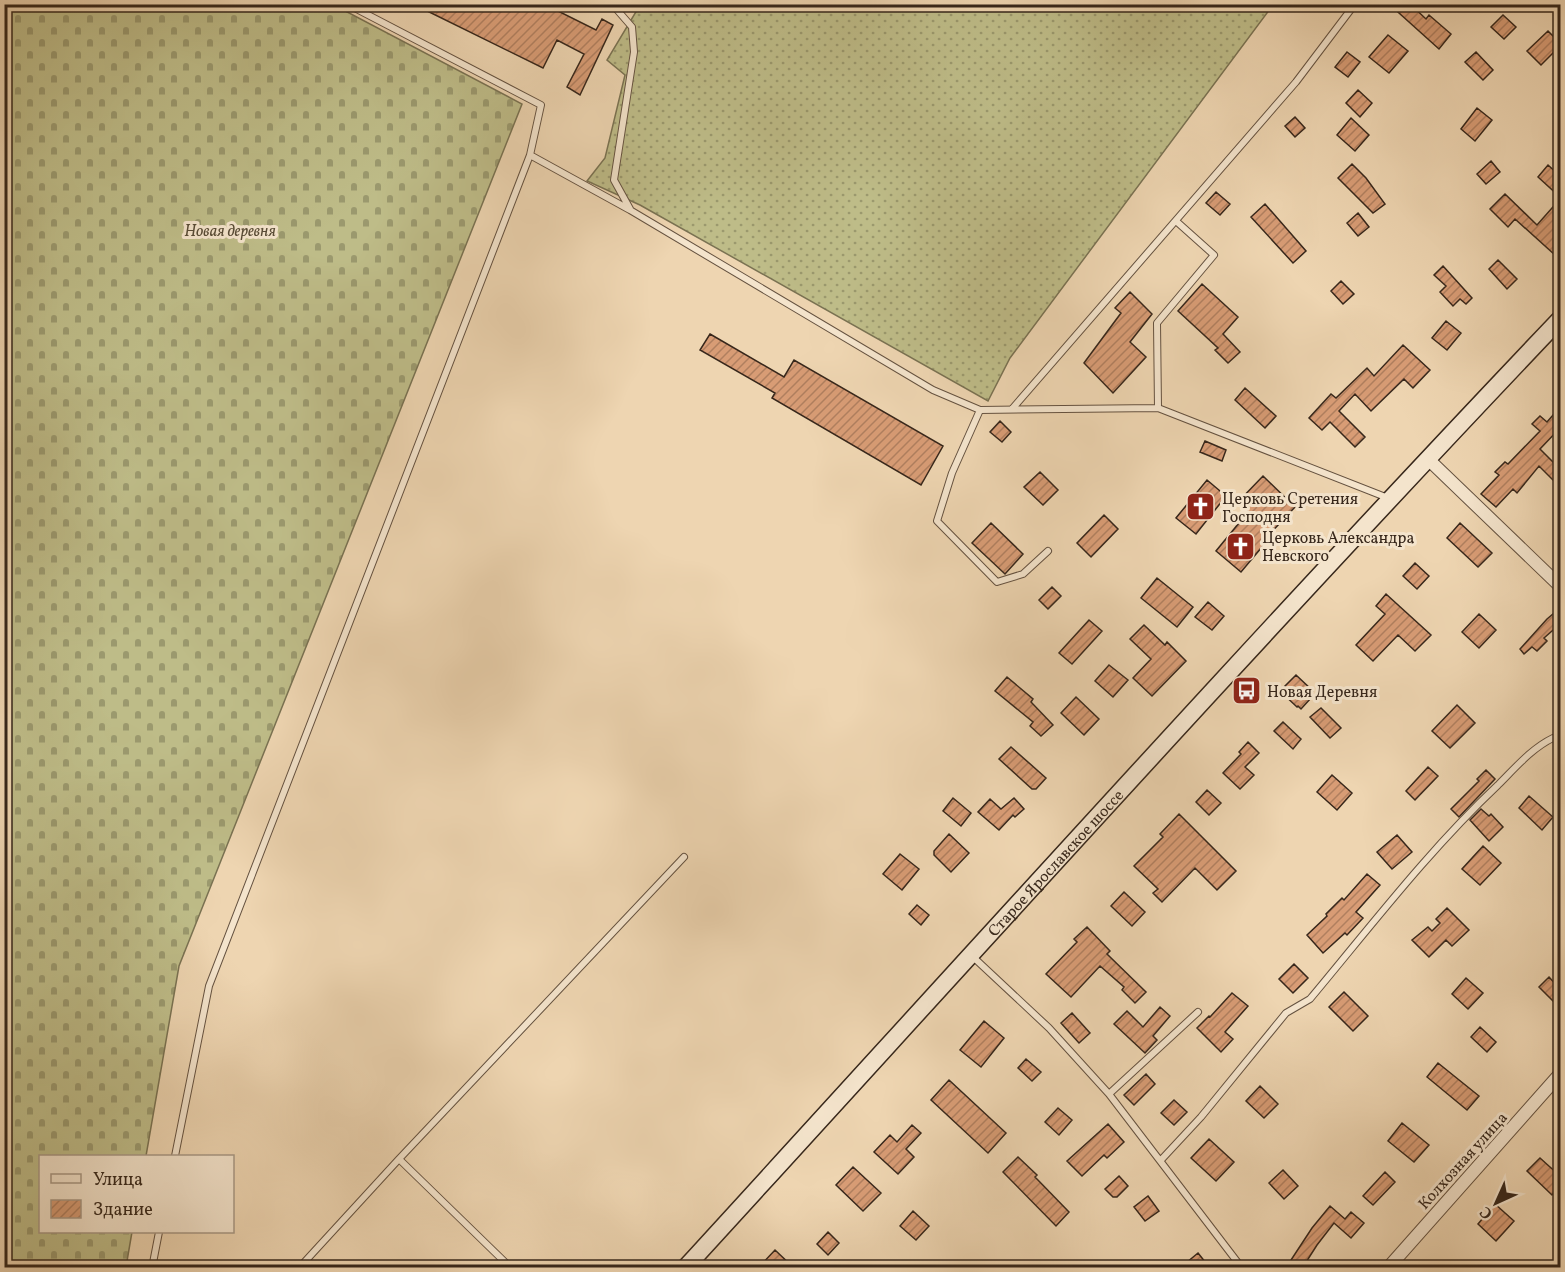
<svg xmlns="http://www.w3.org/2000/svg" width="1565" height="1272" font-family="Vollkorn,serif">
<defs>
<pattern id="grass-dots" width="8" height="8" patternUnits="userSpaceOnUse" patternTransform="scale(1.5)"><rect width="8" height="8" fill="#bebc88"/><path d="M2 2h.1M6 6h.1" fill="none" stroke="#9b996e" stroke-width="1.8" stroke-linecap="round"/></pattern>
<pattern id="cemetery-stones" width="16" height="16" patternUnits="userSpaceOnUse" patternTransform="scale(1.5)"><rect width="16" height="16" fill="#bebc88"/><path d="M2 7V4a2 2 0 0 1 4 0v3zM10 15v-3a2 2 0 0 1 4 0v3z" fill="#9b996e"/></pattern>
<pattern id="building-hatch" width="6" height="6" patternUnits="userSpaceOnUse" patternTransform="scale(1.5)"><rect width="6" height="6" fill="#d89c75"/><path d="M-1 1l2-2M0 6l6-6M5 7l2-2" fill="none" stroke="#b07f5f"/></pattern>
</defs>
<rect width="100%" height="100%" fill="#eed5b1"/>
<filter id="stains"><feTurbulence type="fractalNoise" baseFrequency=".00333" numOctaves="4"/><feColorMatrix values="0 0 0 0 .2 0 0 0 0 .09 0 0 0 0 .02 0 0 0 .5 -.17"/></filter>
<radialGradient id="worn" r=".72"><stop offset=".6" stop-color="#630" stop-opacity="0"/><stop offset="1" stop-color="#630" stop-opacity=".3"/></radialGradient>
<path fill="url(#grass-dots)" stroke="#7a7252" stroke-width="1.5" d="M640 5H1273L1010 358 988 401 640 205 587 181 605 158 625 75 607 60Z"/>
<path fill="url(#cemetery-stones)" stroke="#7a7252" stroke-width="1.5" d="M5 4 334 5 522 104 179 966 146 1156H40V1232H132L126 1267H5Z"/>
<path fill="url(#building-hatch)" stroke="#37271b" stroke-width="1.5" d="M413 4H544L596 30 602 19 613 25 580 95 567 87 584 54 557 40 543 68Z
M1389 4H1410L1426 19 1429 15 1451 34 1439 49Z
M1503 15 1516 27 1504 39 1491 27Z
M1548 31 1560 43V46L1541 65 1527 51Z
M1388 35 1408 51 1389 73 1369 57Z
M1347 52 1360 62 1348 77 1335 67Z
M1476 52 1493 70 1483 80 1465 62Z
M1358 90 1372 103 1360 117 1346 103Z
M1477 108 1492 120 1475 141 1461 129Z
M1295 117 1305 128 1295 137 1285 126Z
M1351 118 1369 135 1355 151 1337 135Z
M1491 161 1500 172 1486 184 1477 174Z
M1352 164 1366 178 1385 204 1373 213 1338 178Z
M1548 165 1560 176V197L1538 177Z
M1216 192 1230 204 1220 215 1206 203Z
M1505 194 1537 225 1560 199V248L1555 255 1515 219 1508 227 1490 209Z
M1265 204 1306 251 1293 263 1251 217Z
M1358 213 1369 227 1358 236 1347 223Z
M1498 260 1517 279 1507 289 1489 269Z
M1443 266 1472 298 1466 304 1460 299 1453 306 1440 292 1446 286 1434 275Z
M1341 281 1354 294 1343 304 1331 291Z
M1202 284 1238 317 1223 334 1240 352 1228 363 1215 350 1218 348 1178 311Z
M1130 292 1152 314 1130 342 1146 357 1113 393 1084 363 1121 313 1115 308Z
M1446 321 1461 333 1447 350 1432 338Z
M710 334 784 377 794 360 943 446 921 485 772 398 775 393 700 350Z
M1403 345 1430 370 1413 388 1404 379 1371 411 1355 394 1339 411 1365 437 1355 447 1330 422 1322 430 1309 418 1331 394 1336 398 1367 368 1374 376Z
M1245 388 1276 416 1265 428 1235 400Z
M1560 407V428L1540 449 1560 469V487L1539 466 1517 493 1513 489 1496 507 1481 494 1499 475 1495 472 1505 462 1508 464 1540 431 1532 424 1540 416 1547 422Z
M1000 421 1011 432 1002 442 990 432Z
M1205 441 1226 450 1222 461 1200 452Z
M1040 472 1058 490 1043 505 1024 487Z
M1263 476 1295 507 1265 539 1267 541 1241 572 1216 551 1248 512 1238 502Z
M1207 480 1226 496 1196 534 1176 518Z
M1104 515 1118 529 1091 557 1077 543Z
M991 523 1023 554 1005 574 972 543Z
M1460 523 1492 553 1478 567 1447 538Z
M1415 563 1429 576 1417 589 1403 576Z
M1157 578 1193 607 1177 627 1141 598Z
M1052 587 1061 596 1048 609 1039 600Z
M1386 594 1431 635 1415 651 1398 635 1373 661 1356 645 1385 614 1376 606Z
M1208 602 1224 616 1212 630 1195 617Z
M1560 608V624L1544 638 1547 641 1537 651 1532 647 1524 654 1520 649 1547 619Z
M1479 614 1496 630 1479 648 1462 632Z
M1089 620 1102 631 1072 664 1059 653Z
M1144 625 1165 645 1167 642 1186 661 1152 696 1133 678 1151 659 1130 639Z
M1109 665 1128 680 1113 697 1095 681Z
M1296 675 1313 691 1308 695 1311 698 1301 709 1298 706 1297 707 1280 691Z
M1007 677 1033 699 1031 702 1053 725 1041 736 1030 726 1033 722 995 691Z
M1076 697 1099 719 1084 735 1061 713Z
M1457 705 1475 723 1450 748 1432 731Z
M1321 708 1341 728 1330 738 1310 717Z
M1283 722 1301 739 1293 749 1274 731Z
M1248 742 1259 753 1245 767 1254 775 1240 789 1223 773 1241 754 1239 752Z
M1011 747 1046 778 1036 789H1032L999 759Z
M1428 767 1438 776 1415 800 1406 791Z
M1486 770 1495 779 1459 817 1451 809 1479 781 1477 779Z
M1332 775 1352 793 1337 810 1317 792Z
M1207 790 1221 803 1209 815 1196 802Z
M1529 796 1553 817 1542 830 1519 808Z
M953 798 971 813 961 826 943 811Z
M1014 798 1024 809 1015 817 1013 815 999 830 978 812 990 799 1001 809Z
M1481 809 1489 816 1491 814 1503 827 1489 841 1470 820Z
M1179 814 1236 871 1217 890 1195 868 1162 902 1153 893 1158 889 1134 866 1163 837 1160 834Z
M949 834 969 853 951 872 934 855V851Z
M1397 835 1412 852 1392 869 1377 852Z
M1483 846 1501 863 1480 885 1462 869Z
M900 854 919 869 902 890 883 874Z
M1367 874 1380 885 1356 912 1363 918 1347 935 1345 933 1323 953 1307 935 1327 916 1326 914 1342 898 1344 900Z
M1124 892 1145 912 1132 926 1111 906Z
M917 905 929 915 921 925 909 914Z
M1447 908 1469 930 1452 946 1446 940 1429 957 1412 940 1428 927 1432 931 1440 923 1436 919Z
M1087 927 1110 951 1107 954 1146 992 1135 1003 1122 990 1124 987 1100 966 1071 997 1046 974 1077 942 1074 939Z
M1294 964 1308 978 1293 993 1279 979Z
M1549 977 1560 989V1008L1539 987Z
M1466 978 1483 993 1468 1009 1452 994Z
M1344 992 1368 1016 1353 1031 1329 1007Z
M1232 993 1248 1006 1225 1032 1233 1039 1221 1052 1197 1028 1209 1016 1210 1017Z
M1160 1007 1170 1016 1153 1036 1157 1040 1145 1053 1114 1024 1127 1011 1143 1027Z
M1072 1013 1090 1033 1079 1043 1061 1023Z
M984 1021 1004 1038 981 1067 960 1050Z
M1480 1027 1496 1042 1487 1052 1471 1037Z
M1026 1059 1041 1072 1032 1081 1018 1068Z
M1438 1063 1479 1096 1467 1110 1427 1077Z
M1146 1074 1155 1084 1134 1105 1124 1095Z
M949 1080 1006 1133 988 1153 931 1100Z
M1260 1086 1278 1104 1264 1118 1246 1101Z
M1174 1100 1187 1112 1174 1125 1161 1113Z
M1058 1108 1072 1120 1059 1135 1045 1122Z
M1402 1123 1429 1145 1414 1162 1388 1141Z
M1108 1124 1124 1142 1107 1158 1104 1155 1082 1176 1067 1161Z
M912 1125 921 1133 906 1149 914 1157 898 1174 874 1152 890 1135 897 1142Z
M1209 1139 1234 1162 1216 1181 1191 1158Z
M1018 1157 1037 1175 1035 1177 1069 1212 1056 1226 1003 1172Z
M1540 1158 1560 1176V1186L1552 1195 1527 1171Z
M853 1167 881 1193 863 1211 836 1185Z
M1283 1170 1298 1186 1284 1199 1269 1183Z
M1385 1172 1395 1182 1373 1205 1363 1196Z
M1119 1176 1128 1186 1117 1197H1113L1105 1189Z
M1148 1196 1159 1211 1145 1221 1134 1207Z
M1495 1204 1514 1221 1496 1241 1478 1224Z
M1330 1206 1345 1219 1351 1212 1364 1223 1351 1238 1334 1223 1317 1245 1303 1267 1291 1260 1312 1228Z
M913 1211 929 1226 916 1240 900 1226Z
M828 1232 839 1243 828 1255 817 1244Z
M775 1250 794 1268H758Z
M1198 1253 1210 1268H1180Z"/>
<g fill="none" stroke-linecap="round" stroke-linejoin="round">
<defs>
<path id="service" d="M347 4 541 105 530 155
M612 4 632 27 634 52 614 180 630 209
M1158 408 1157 323 1214 255 1176 221
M1012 409 1296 82 1355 4
M980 410 952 473 937 521 997 582 1023 574 1048 551
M972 956 1049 1028 1109 1094 1242 1268
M1109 1094 1198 1012
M175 1156 209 986 530 155 630 210 933 390 980 410 1158 408 1388 498
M399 1159 684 857
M1161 1160 1201 1117 1286 1013 1310 999C1371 926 1429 850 1498 785 1515 768 1532 748 1553 738
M152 1268 159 1232
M299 1268 399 1159 511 1268"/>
<path id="minor" d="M1428 459 1560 586
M1388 1268 1560 1074"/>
<g id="secondary">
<path id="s1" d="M685 1268C976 950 1264 630 1560 319"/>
</g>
</defs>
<use href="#service" stroke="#655240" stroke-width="8"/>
<use href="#minor" stroke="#655240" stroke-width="14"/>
<use href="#secondary" stroke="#37271b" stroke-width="19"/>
<use href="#service" stroke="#f4e4cc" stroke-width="6"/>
<use href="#minor" stroke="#f4e4cc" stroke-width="12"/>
<use href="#secondary" stroke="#f4e4cc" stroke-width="16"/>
</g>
<defs>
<symbol id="church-square" viewBox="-11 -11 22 22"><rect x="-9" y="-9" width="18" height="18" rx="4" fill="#8f2418" stroke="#f4e4cc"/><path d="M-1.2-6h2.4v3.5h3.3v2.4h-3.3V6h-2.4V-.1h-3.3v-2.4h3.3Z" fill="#fff"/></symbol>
<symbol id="bus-square" viewBox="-11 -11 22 22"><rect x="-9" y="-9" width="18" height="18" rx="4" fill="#8f2418" stroke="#f4e4cc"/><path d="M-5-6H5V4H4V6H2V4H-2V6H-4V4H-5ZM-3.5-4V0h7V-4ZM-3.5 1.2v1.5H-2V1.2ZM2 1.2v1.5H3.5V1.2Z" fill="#fff"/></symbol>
</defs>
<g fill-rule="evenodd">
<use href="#church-square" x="1184" y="490" width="33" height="33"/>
<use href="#church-square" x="1224" y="530" width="33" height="33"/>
<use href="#bus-square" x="1230" y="674" width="33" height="33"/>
</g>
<g text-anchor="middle" stroke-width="6" stroke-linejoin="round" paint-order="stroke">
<g font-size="16" font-style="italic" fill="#594c36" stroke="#f4e4cc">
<text x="230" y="236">Новая деревня</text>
</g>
<g font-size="16" fill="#37271b" stroke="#f4e4cc" text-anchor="start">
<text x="1222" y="504">Церковь Сретения<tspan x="1222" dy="18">Господня</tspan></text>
<text x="1262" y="543">Церковь Александра<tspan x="1262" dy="18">Невского</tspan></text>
<text x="1267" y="697">Новая Деревня</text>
</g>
<g font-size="16" fill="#37271b" stroke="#f4e4cc">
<text dy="6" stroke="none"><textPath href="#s1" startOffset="549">Старое Ярославское шоссе</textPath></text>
<text transform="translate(1462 1160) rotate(-48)" y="6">Колхозная улица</text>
</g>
</g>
<rect width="1565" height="1272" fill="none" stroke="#eed5b1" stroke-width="24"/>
<rect x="6" y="6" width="1553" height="1260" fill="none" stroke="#37271b" stroke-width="3"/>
<rect x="12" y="12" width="1541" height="1248" fill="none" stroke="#37271b" stroke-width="1.5"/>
<rect x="39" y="1155" width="195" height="78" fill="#f4e4cc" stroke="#a89885" stroke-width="1.5"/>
<rect x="51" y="1174" width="30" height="9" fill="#f4e4cc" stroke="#a89885" stroke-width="1.5"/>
<text x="93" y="1185" font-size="18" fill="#37271b">Улица</text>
<rect x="51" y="1200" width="30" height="18" fill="url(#building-hatch)" stroke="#a89885" stroke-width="1.5"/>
<text x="93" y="1215" font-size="18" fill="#37271b">Здание</text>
<g transform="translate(1496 1203) rotate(225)" stroke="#f4e4cc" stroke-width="4.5" paint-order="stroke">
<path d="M0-4.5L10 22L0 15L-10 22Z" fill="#37271b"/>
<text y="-9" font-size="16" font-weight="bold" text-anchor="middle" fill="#37271b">С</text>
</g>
<rect width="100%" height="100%" filter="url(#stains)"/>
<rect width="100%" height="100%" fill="url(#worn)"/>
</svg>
